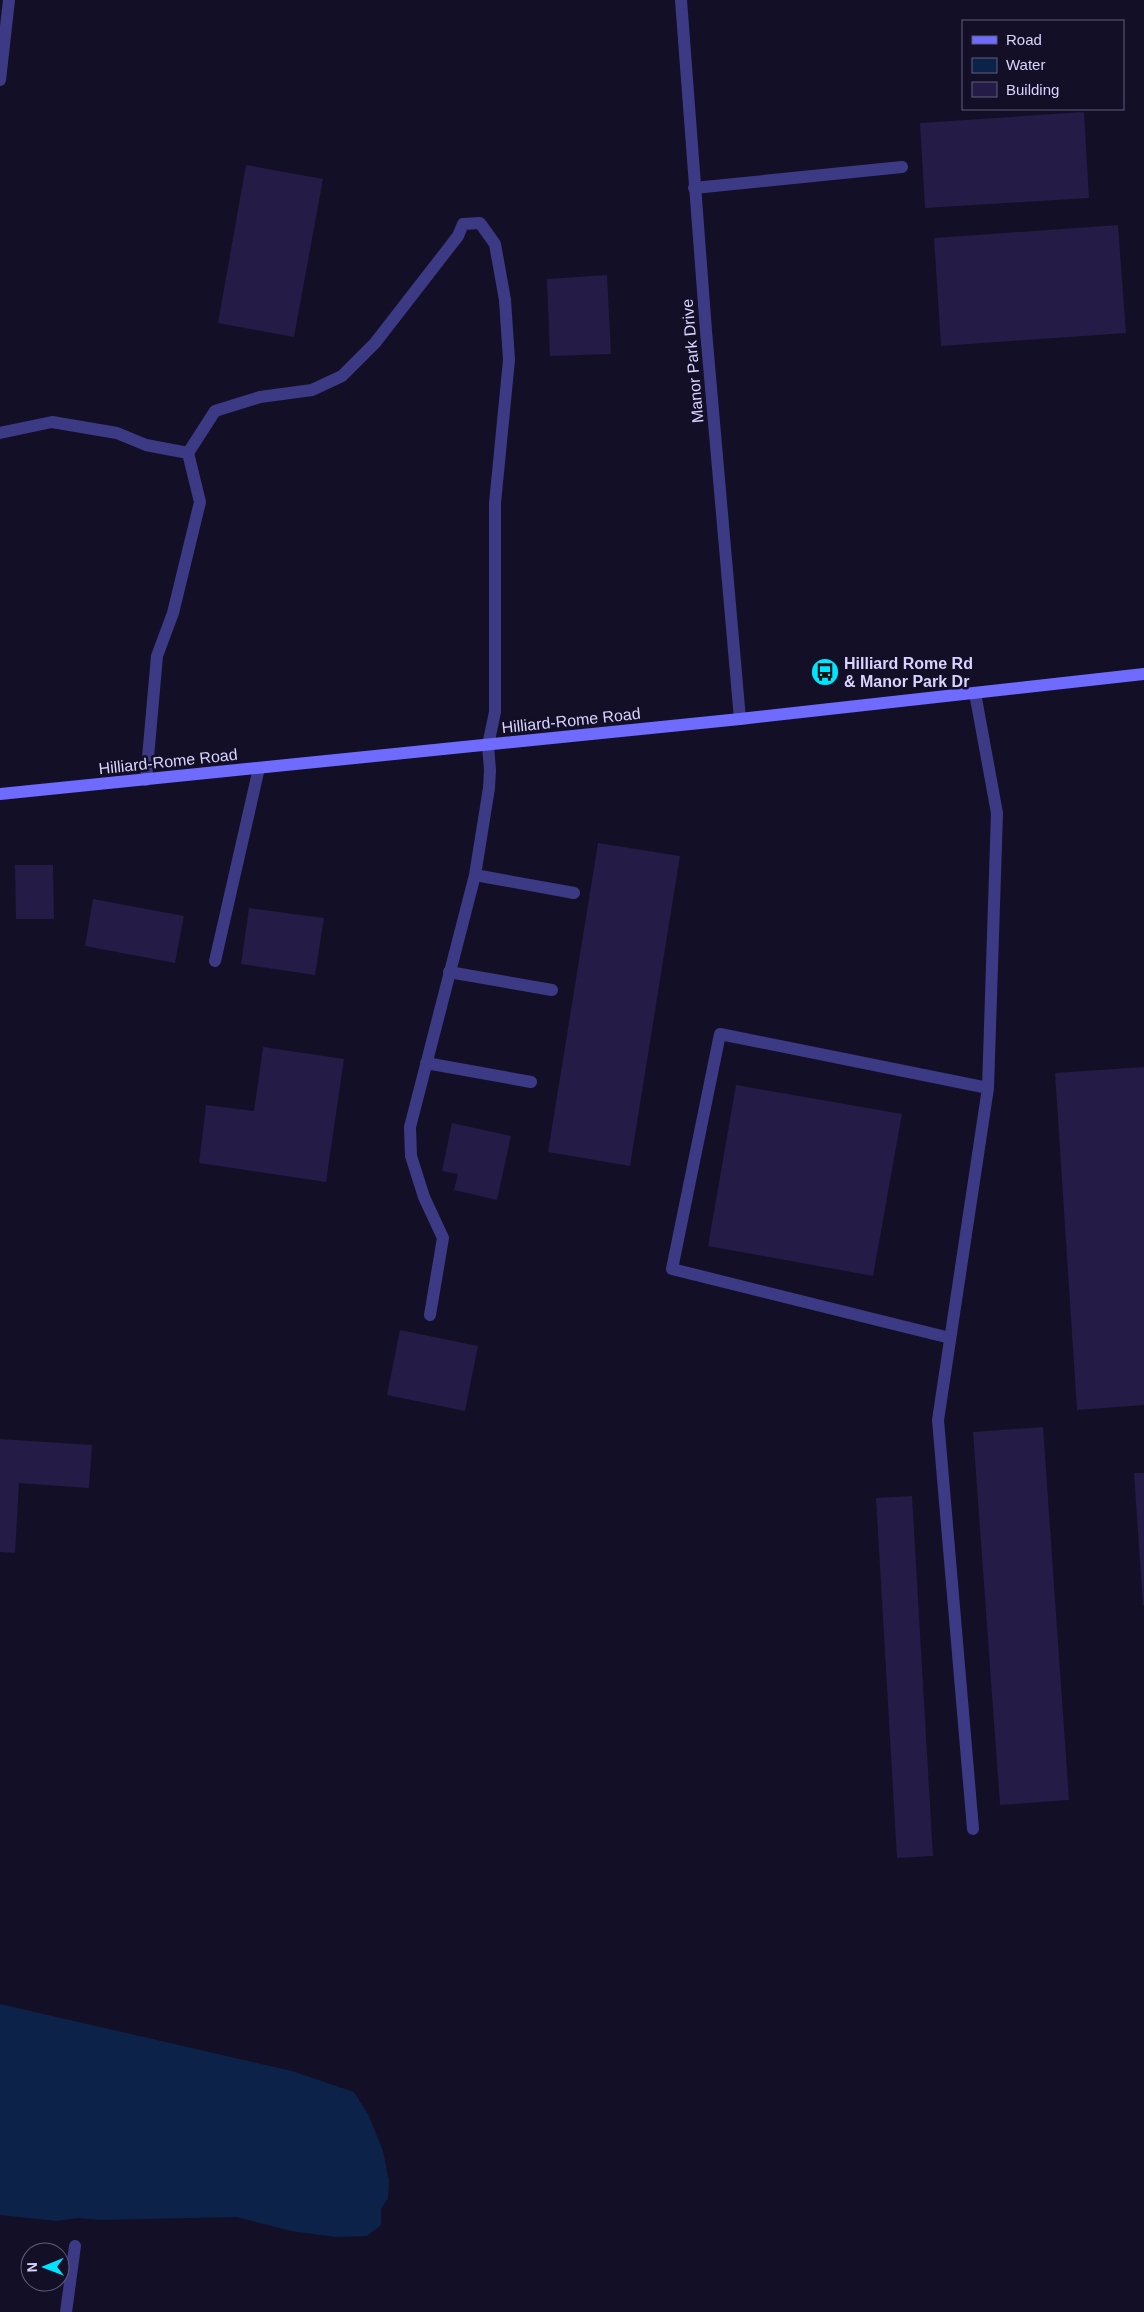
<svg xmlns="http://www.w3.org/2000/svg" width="1144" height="2312" font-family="Helvetica,sans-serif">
<rect width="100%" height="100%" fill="#130f26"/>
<path fill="#0c2248" d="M0 2004 292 2071 354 2092 369 2116 383 2151 389 2181 388 2199 381 2208V2225L367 2236 336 2237 291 2231 237 2217 100 2220 78 2218 57 2221 0 2215Z"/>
<path fill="#241b47" d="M1084 112 1089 198 925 208 920 123Z
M246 165 323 179 294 337 218 323Z
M1118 225 1126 333 941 346 934 238Z
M607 275 611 354 550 356 547 279Z
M598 843 680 856 630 1166 548 1152Z
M15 865H53L54 919H16Z
M93 899 184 916 175 963 85 946Z
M249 908 324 918 315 975 241 964Z
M263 1047 344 1059 326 1182 199 1163 206 1105 254 1111Z
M1144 1067V1405L1077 1410 1055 1073Z
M736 1085 902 1114 873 1276 708 1246Z
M452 1123 511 1136 497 1200 454 1190 458 1174 442 1171Z
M400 1330 478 1346 465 1411 387 1395Z
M1043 1427 1069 1800 1000 1805 973 1432Z
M0 1439 92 1445 89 1488 19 1483 15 1553 0 1552Z
M1134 1473H1144V1605H1143Z
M912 1496 933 1856 897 1858 876 1498Z"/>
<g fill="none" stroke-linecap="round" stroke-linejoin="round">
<path stroke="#3d3a85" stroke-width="12" d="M0 80 9 0
M694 188 902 167
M0 433 52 422 117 433 146 445 188 453 200 502 173 613 157 656 146 780
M188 453 215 411 260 397 312 390 342 376 375 343 458 236 463 224 480 223 495 244 505 300 509 360 495 503V712L488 745 490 770 489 788 475 875 410 1127 411 1156 424 1197 443 1238 430 1315
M475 875 574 893
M215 961 259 768
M449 972 552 990
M426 1063 531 1082
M950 1338 672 1269 720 1034 988 1088
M973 1829 938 1420 988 1088 997 813 975 693
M66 2312 75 2246"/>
<path stroke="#3d3a85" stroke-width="12" d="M681 0 706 331 740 719"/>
<path stroke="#6f6bff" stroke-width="12" d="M0 794 740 719 1144 674"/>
</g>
<defs>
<symbol id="bus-disc" viewBox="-11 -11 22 22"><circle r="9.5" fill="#00e5ff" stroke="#130f26"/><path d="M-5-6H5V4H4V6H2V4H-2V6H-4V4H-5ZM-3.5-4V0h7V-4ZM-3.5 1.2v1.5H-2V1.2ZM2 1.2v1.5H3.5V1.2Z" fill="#111"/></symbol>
</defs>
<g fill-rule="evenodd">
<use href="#bus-disc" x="809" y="656" width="32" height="32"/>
</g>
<g text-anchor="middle" stroke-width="5" stroke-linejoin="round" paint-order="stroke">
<g font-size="16" fill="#d9d4ff" stroke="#130f26">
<text transform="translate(692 361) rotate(-95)" y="6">Manor Park Drive</text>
<text transform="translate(571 720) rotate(-6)" y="6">Hilliard-Rome Road</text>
<text transform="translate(168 761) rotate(-6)" y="6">Hilliard-Rome Road</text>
</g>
<g font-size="16" font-weight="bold" fill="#d9d4ff" stroke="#130f26" text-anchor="start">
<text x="844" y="669">Hilliard Rome Rd<tspan x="844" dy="18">&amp; Manor Park Dr</tspan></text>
</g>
</g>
<rect x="962" y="20" width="162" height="90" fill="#130f26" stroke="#625e7d"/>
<rect x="972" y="36" width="25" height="8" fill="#6f6bff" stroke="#625e7d"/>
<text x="1006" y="45" font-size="15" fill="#d9d4ff">Road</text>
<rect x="972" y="58" width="25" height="15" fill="#0c2248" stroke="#625e7d"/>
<text x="1006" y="70" font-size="15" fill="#d9d4ff">Water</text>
<rect x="972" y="82" width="25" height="15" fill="#241b47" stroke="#625e7d"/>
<text x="1006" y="95" font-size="15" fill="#d9d4ff">Building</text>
<g transform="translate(45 2267) rotate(269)"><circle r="24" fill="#130f26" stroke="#625e7d"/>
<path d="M0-4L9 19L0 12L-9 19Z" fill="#00e5ff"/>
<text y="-8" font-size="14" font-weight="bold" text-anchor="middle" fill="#d9d4ff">N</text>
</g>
</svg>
